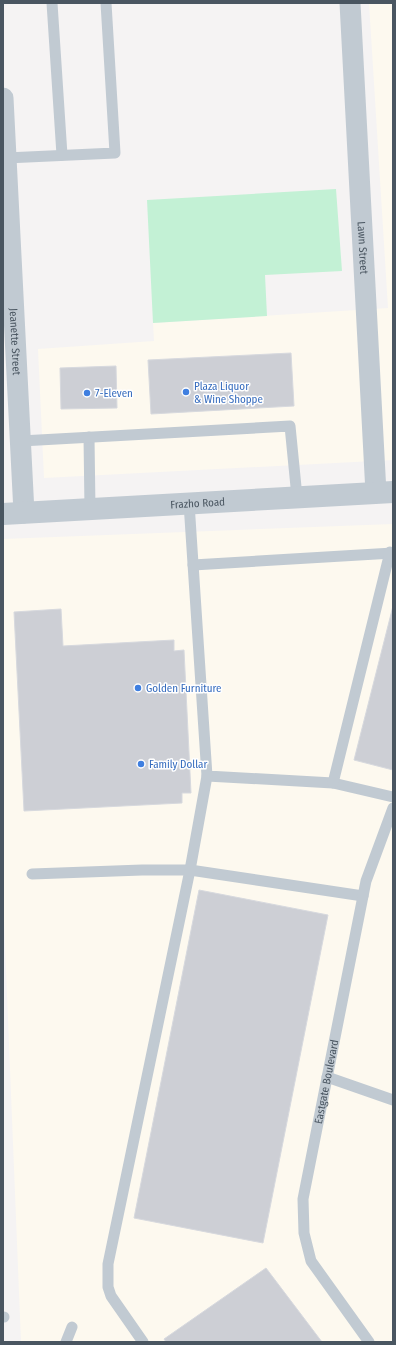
<svg xmlns="http://www.w3.org/2000/svg" width="396" height="1345" font-family="'Fira Sans Condensed',sans-serif">
<rect width="100%" height="100%" fill="#f5f3f3"/>
<path fill="#fdf9ef" d="M369 3H393V460L44 478 38 349 154 341 153 323 388 308Z
M393 524V1342H21L3 895V539Z"/>
<path fill="#c3f1d5" d="M336 189 342 271 265 275 267 316 153 323 147 200Z"/>
<path fill="#cdcfd5" stroke="#d7d9de" d="M291 353 294 406 151 414 148 360Z
M116 366 117 408 61 409 60 368Z
M393 606V770L354 760Z
M61 609 63 646 174 640V651L184 650 191 793H182V803L24 811 14 612Z
M199 890 328 915 263 1243 134 1218Z
M266 1268 322 1342H166L164 1339Z"/>
<g fill="none" stroke-linecap="round" stroke-linejoin="round">
<g stroke="#c1cad2" stroke-width="11">
<path d="M52 3 62 155"/>
<path d="M6 158 115 153 106 3"/>
<path d="M89 437 90 509"/>
<path d="M21 441 290 426 297 497"/>
<path d="M189 503 207 776 333 783 393 797"/>
<path d="M193 565 393 553"/>
<path d="M333 783 390 552"/>
<path d="M32 874 142 870H190L363 896"/>
<path d="M327 1077 393 1100"/>
<path d="M3 1317H4"/>
<path d="M66 1342 72 1327"/>
<path d="M143 1342 111 1296 108 1287V1264L190 870 207 776"/>
<path id="s1" d="M369 1342 311 1261 304 1233 303 1199 366 881 393 808"/>
</g>
<g stroke="#c1cad2" stroke-width="21">
<path id="s2" d="M350 3 376 493"/>
<path id="s3" d="M3 98 24 513"/>
</g>
<path stroke="#c1cad2" stroke-width="22" id="s4" d="M3 514 393 492"/>
</g>
<g fill="#3f7fe0" stroke="#fff" stroke-width="1.5">
<circle cx="186" cy="392" r="4"/>
<circle cx="87" cy="393" r="4"/>
<circle cx="138" cy="688" r="4"/>
<circle cx="141" cy="764" r="4"/>
</g>
<g text-anchor="middle" stroke-width="3" stroke-linejoin="round" paint-order="stroke">
<g font-size="11" fill="#4a5661" stroke="#fff">
<text dy="4" stroke="none"><textPath href="#s2" startOffset="245">Lawn Street</textPath></text>
<text dy="4" stroke="none"><textPath href="#s3" startOffset="244">Jeanette Street</textPath></text>
<text dy="4" stroke="none"><textPath href="#s4" startOffset="195">Frazho Road</textPath></text>
<text dy="4" stroke="none"><textPath href="#s1" startOffset="282">Eastgate Boulevard</textPath></text>
</g>
<g font-size="11" fill="#366cbe" stroke="#fff" text-anchor="start">
<text x="194" y="390">Plaza Liquor<tspan x="194" dy="13">&amp; Wine Shoppe</tspan></text>
<text x="95" y="397">7-Eleven</text>
<text x="146" y="692">Golden Furniture</text>
<text x="149" y="768">Family Dollar</text>
</g>
</g>
<rect width="396" height="1345" fill="none" stroke="#4a5661" stroke-width="8"/>
</svg>
